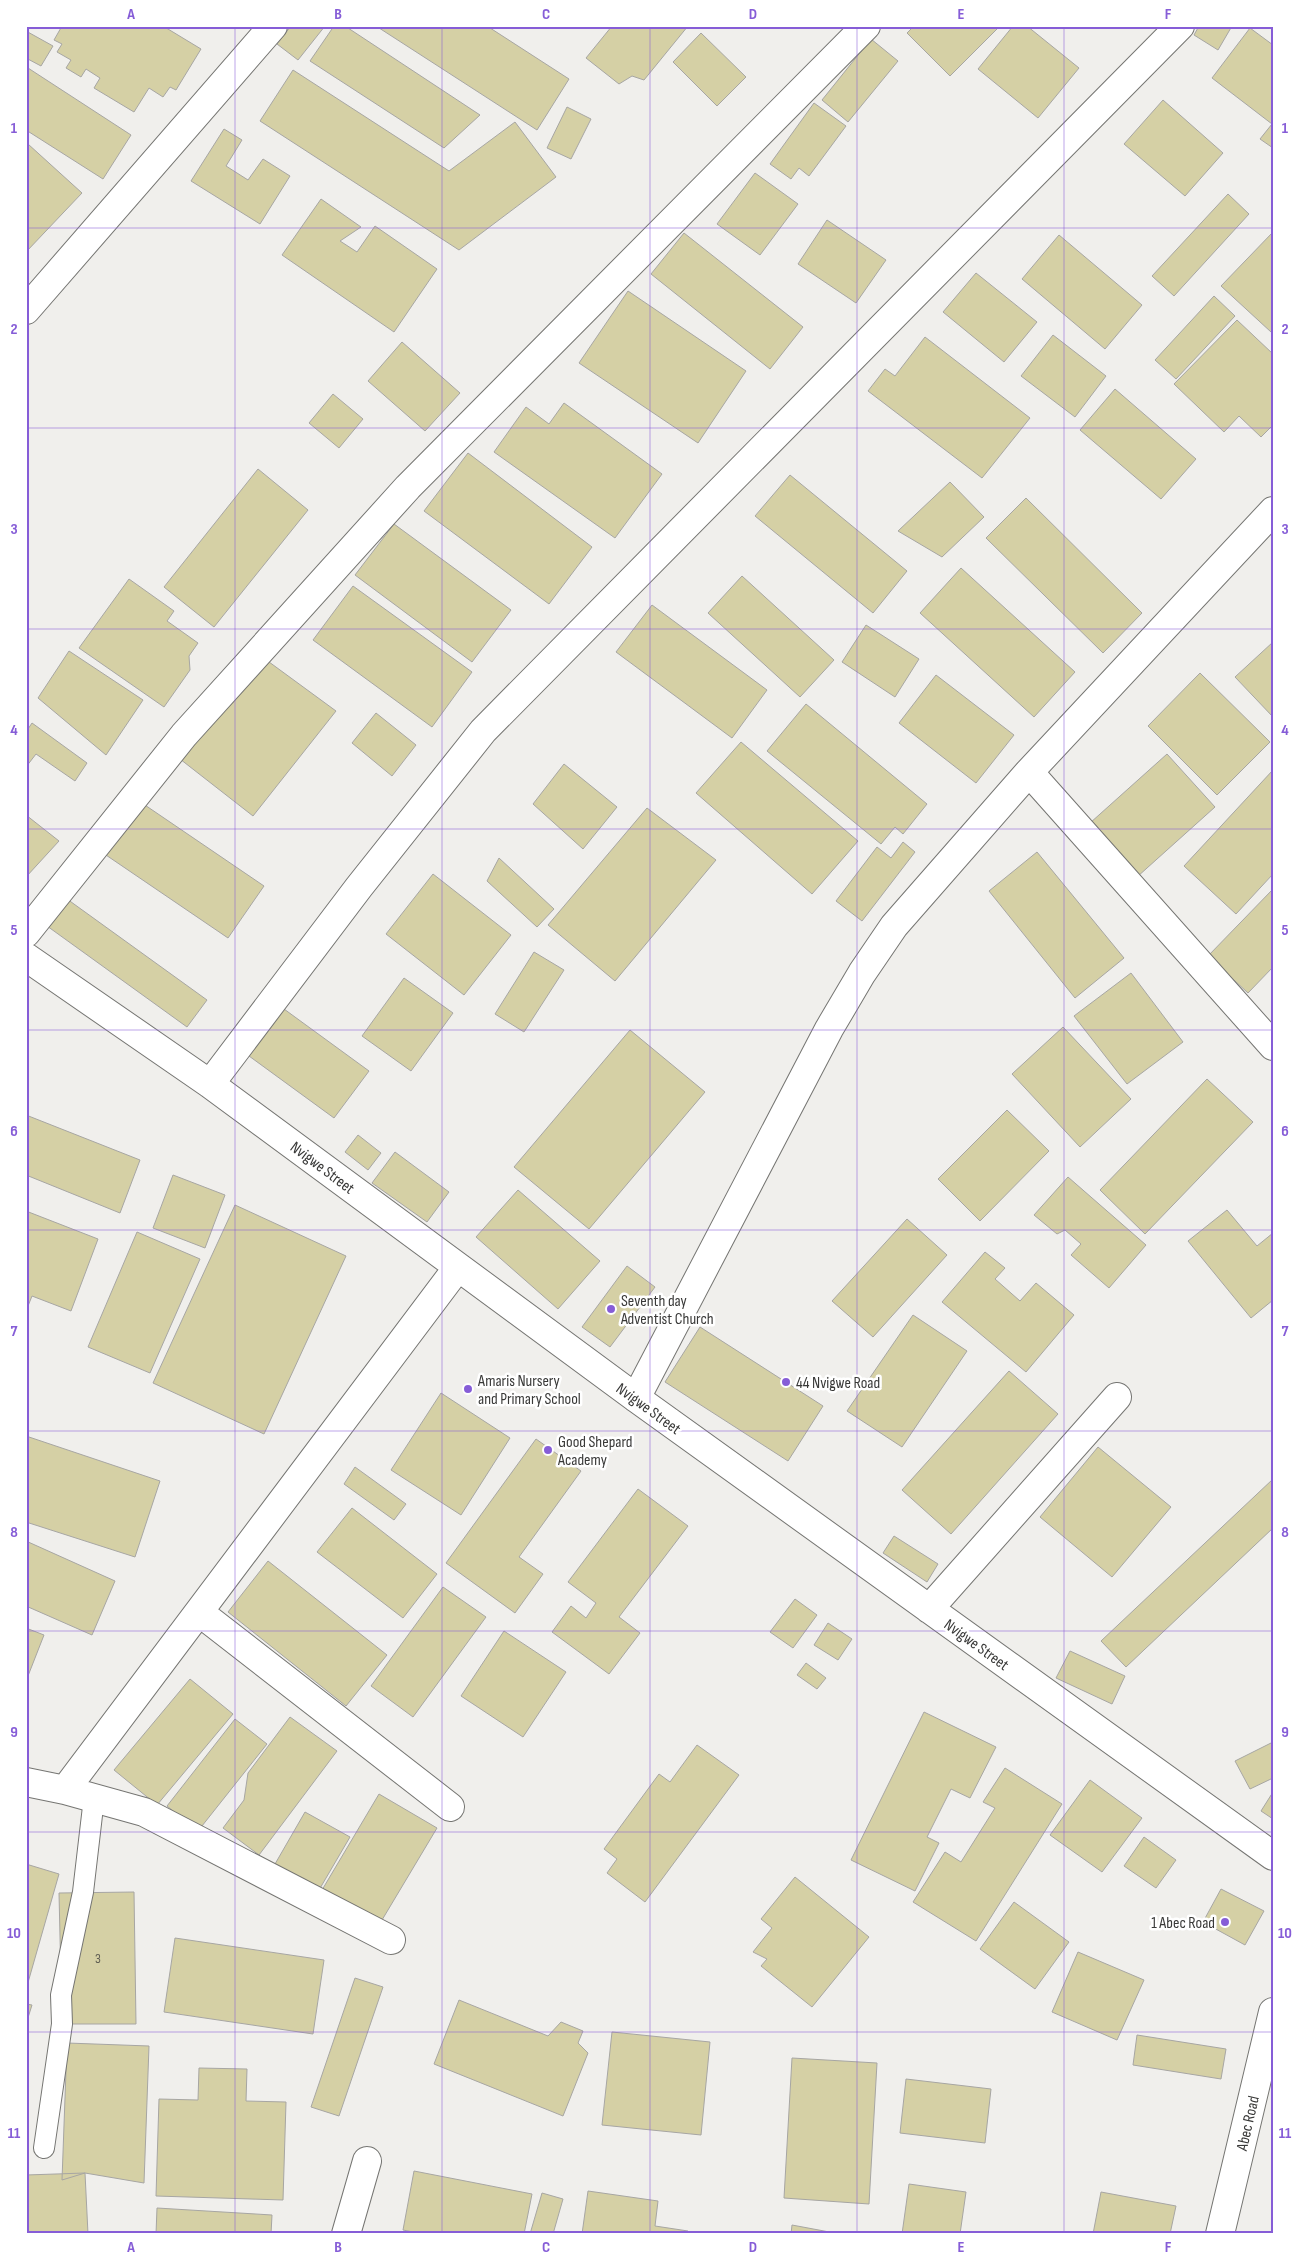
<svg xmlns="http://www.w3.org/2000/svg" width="1299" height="2260" font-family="'Sofia Sans Condensed',sans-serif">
<rect width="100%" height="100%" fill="#f0efec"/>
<path fill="#d5d0a5" stroke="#a7a6a3" d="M62 26H163L201 49 176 90 170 87 163 97 149 88 134 112 94 88 100 78 86 69 81 77 66 68 71 60 57 52 62 44 54 40Z
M291 26H325L298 60 277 44Z
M334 26H345L480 115 444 148 310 61Z
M376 26H487L569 79 537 130Z
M612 26H688L644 80 632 76 619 84 586 58Z
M914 26H1000L950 76 907 33Z
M1013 26H1027L1079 68 1038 118 978 69Z
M1199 26H1232L1218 50 1194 35Z
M1250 28 1273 45V148L1260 139 1272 124 1212 78Z
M26 31 53 46 41 66 26 58Z
M701 33 746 77 717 106 673 62Z
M871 39 898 61 848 122 822 100Z
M28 68 131 135 103 179 26 130V70Z
M293 70 449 171 515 122 556 177 459 250 260 121Z
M1163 100 1223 153 1185 196 1124 144Z
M814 103 846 126 809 176 799 168 791 179 770 164Z
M567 107 591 119 571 159 547 148Z
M224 129 242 140 226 166 248 180 263 159 290 176 260 224 191 181Z
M28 144 82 193 26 252V147Z
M755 173 798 204 760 255 717 224Z
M1228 194 1249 214 1174 296 1152 276Z
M321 199 361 227 340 241 357 252 375 226 437 269 394 332 282 255Z
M827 220 886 260 856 303 798 264Z
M1273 232V330L1271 332 1221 286Z
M684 233 803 327 770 369 651 274Z
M1059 235 1142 305 1105 349 1022 279Z
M976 273 1037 322 1004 362 943 312Z
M628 291 746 371 698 443 579 363Z
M1214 296 1235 316 1176 379 1155 360Z
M1237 320 1273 354V425L1261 437 1239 416 1224 432 1174 384Z
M1053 335 1106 376 1075 417 1021 376Z
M925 337 1030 418 982 478 868 391 885 369 895 376Z
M402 342 460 393 425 431 368 381Z
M1115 389 1196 459 1161 499 1080 430Z
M333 394 363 419 339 448 309 423Z
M564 403 662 474 615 538 494 452 526 407 549 424Z
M468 453 592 547 549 604 424 511Z
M258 469 308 510 214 627 164 587Z
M790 475 907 571 873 613 755 516Z
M950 482 984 517 942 557 898 531Z
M1026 498 1142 613 1103 653 986 538Z
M394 524 511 610 472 662 355 575Z
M961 568 1075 672 1034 717 920 613Z
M742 576 834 660 800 697 708 613Z
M129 579 174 611 167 621 198 643 189 656 190 670 164 707 79 648Z
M353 586 472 672 432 727 313 640Z
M652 605 767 690 732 738 616 652Z
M866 625 919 659 895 697 842 662Z
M1273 642V717L1235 677Z
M69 651 143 700 106 755 38 698Z
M265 659 336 711 253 816 180 759Z
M1200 673 1270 742 1217 795 1148 726Z
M936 675 1014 735 976 783 899 723Z
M806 704 927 804 903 834 895 827 881 844 767 751Z
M376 713 416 745 392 776 352 743Z
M32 723 87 763 75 781 36 754 26 767V732Z
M741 742 858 841 812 894 696 793Z
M1167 754 1215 807 1137 877 1090 823Z
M564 764 617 807 583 849 533 804Z
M1273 770V874L1236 914 1184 866Z
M139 801 264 886 228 938 103 853Z
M647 808 716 860 615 981 548 925Z
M26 815 59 841 26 877Z
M903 842 915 852 862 921 836 901 877 847 891 858Z
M1037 852 1124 958 1075 998 989 891Z
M499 858 554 909 537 927 487 881Z
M433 874 511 935 464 995 386 934Z
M1273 889V967L1248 993 1208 956Z
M67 899 207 1000 187 1027 47 926Z
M534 952 564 970 524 1032 495 1014Z
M1131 973 1183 1042 1127 1084 1074 1016Z
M404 978 453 1013 411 1071 362 1036Z
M284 1009 369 1071 334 1118 249 1056Z
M1063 1027 1131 1099 1080 1147 1012 1074Z
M630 1030 705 1092 589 1229 514 1167Z
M1207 1079 1253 1122 1145 1234 1100 1190Z
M1007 1110 1049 1151 980 1221 938 1179Z
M26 1115 140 1160 120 1213 26 1175Z
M358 1135 381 1153 368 1170 345 1152Z
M395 1152 449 1192 427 1222 372 1183Z
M173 1175 225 1195 205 1248 153 1228Z
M1068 1177 1146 1245 1109 1288 1071 1255 1081 1244 1065 1230 1057 1234 1034 1215Z
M518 1190 600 1261 558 1309 476 1237Z
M235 1205 346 1256 264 1434 153 1383Z
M1227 1210 1257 1246 1273 1233V1300L1251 1318 1188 1241Z
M26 1211 98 1239 71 1311 32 1296 26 1311Z
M907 1219 947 1255 873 1337 832 1301Z
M137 1232 200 1259 150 1373 88 1347Z
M985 1252 1005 1268 995 1279 1020 1301 1036 1283 1074 1315 1026 1372 942 1302Z
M627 1266 655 1287 610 1347 582 1327Z
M913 1315 967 1351 902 1447 847 1411Z
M700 1327 823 1406 788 1461 665 1382Z
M1009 1371 1058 1414 951 1534 902 1490Z
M441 1393 510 1438 461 1515 391 1470Z
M26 1436 160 1481 135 1557 26 1522Z
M536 1439 581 1471 519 1557 543 1574 515 1613 446 1563Z
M1098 1447 1171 1507 1112 1577 1040 1517Z
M355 1467 406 1504 394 1520 344 1484Z
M1273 1479V1528L1126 1667 1101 1641Z
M638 1489 688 1526 619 1617 640 1633 609 1674 552 1632 571 1606 586 1618 596 1603 568 1582Z
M352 1508 437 1574 403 1618 317 1552Z
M894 1536 938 1564 927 1582 883 1553Z
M26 1541 115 1581 92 1635 26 1606Z
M268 1561 387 1655 346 1706 228 1612Z
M443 1587 486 1617 413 1717 371 1686Z
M795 1599 817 1615 793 1648 770 1632Z
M828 1623 852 1639 838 1660 814 1645Z
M26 1628 44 1635 26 1681Z
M504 1631 566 1672 523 1737 461 1696Z
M1070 1651 1125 1676 1112 1704 1056 1678Z
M806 1663 826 1678 817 1689 797 1675Z
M190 1679 233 1714 157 1805 114 1770Z
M924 1712 996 1747 970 1798 951 1789 927 1837 939 1843 915 1891 851 1860Z
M290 1717 337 1751 259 1855 223 1828 244 1800 248 1773Z
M235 1719 267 1744 198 1831 167 1806Z
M1273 1742V1778L1250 1789 1235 1761Z
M697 1745 739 1775 645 1902 607 1873 617 1859 604 1849 659 1774 670 1782Z
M1005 1768 1062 1804 976 1941 913 1902 945 1852 961 1862 995 1808 983 1802Z
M1090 1780 1142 1818 1102 1872 1050 1835Z
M1273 1792V1819L1261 1811Z
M379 1794 437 1828 379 1925 322 1890Z
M305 1812 350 1837 319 1890 275 1864Z
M1144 1837 1176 1860 1156 1888 1124 1866Z
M26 1864 59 1874 27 1986H26Z
M795 1877 869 1937 812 2007 761 1966 767 1959 753 1952 772 1928 761 1919Z
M1221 1889 1264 1911 1245 1945 1203 1922Z
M134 1892 136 2024H62L59 1893Z
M1014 1902 1069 1942 1035 1989 980 1949Z
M175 1938 324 1960 313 2034 164 2012Z
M1078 1952 1144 1980 1117 2040 1052 2012Z
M355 1978 383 1987 339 2116 311 2107Z
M459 2000 548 2036 561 2022 583 2031 578 2043 588 2053 563 2116 434 2064Z
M26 2004 32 2005 26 2024Z
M612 2032 710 2042 701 2135 602 2125Z
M1137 2035 1226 2049 1221 2079 1133 2065Z
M67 2043 149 2046 144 2183 85 2173 62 2180Z
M792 2058 877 2063 869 2204 784 2198Z
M199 2068 247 2069 246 2101 286 2102 283 2200 156 2196 159 2099 198 2100Z
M906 2079 991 2089 985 2143 900 2133Z
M414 2171 532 2194 524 2234H423L403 2230Z
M85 2173 88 2234H26V2175Z
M909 2184 966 2192 960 2234H902Z
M588 2191 658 2201 655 2226 688 2231V2234H582Z
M1101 2192 1176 2206 1170 2234H1093Z
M542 2193 563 2199 553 2234H530Z
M157 2208 272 2215 271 2234H156Z
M792 2225 840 2234H791Z"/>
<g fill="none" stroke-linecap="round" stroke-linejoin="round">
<defs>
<path id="lane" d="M44 2148 62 2024 61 1995 83 1892 94 1798"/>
<path id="street" d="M26 310 273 26
M1029 772 1273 1046
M26 933 184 735 408 487 866 26
M26 957 210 1084 636 1398 1273 1856
M210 1084 359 887 483 731 1180 26
M636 1398 829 1029 862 973 894 926 1029 772 1273 511
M929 1609 1117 1397
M199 1612 450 1807
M26 1782 65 1790 144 1812 391 1940
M65 1790 458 1267
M346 2234 367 2161
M1220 2234 1273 2012"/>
</defs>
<use href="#lane" stroke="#757572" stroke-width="22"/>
<use href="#street" stroke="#757572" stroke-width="30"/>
<use href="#lane" stroke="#fff" stroke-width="20"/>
<use href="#street" stroke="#fff" stroke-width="28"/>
</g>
<path fill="none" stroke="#865dd7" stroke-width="1" stroke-opacity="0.55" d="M235 26V2234M442 26V2234M650 26V2234M857 26V2234M1064 26V2234M26 228H1273M26 428H1273M26 629H1273M26 829H1273M26 1030H1273M26 1230H1273M26 1431H1273M26 1631H1273M26 1832H1273M26 2032H1273"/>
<g fill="#865dd7" stroke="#fff" stroke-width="2">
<circle cx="611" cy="1309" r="5"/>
<circle cx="786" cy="1382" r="5"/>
<circle cx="468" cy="1389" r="5"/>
<circle cx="548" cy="1450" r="5"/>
<circle cx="1225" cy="1922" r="5"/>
</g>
<g text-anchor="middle" stroke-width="5" stroke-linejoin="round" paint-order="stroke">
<g font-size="14" fill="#605f53">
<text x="98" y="1963">3</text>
</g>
<g font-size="16" fill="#393938" stroke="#fff">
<text transform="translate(323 1167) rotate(37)" y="6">Nvigwe Street</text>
<text transform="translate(649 1408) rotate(36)" y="6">Nvigwe Street</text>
<text transform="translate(977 1644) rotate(36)" y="6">Nvigwe Street</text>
<text transform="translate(1247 2123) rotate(-77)" y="6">Abec Road</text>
</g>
<g font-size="16" fill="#393938" stroke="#fff" text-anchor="start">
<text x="621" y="1306">Seventh day<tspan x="621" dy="18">Adventist Church</tspan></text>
<text x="478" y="1386">Amaris Nursery<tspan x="478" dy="18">and Primary School</tspan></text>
<text x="796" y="1388">44 Nvigwe Road</text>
<text x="558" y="1447">Good Shepard<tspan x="558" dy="18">Academy</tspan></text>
<text x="1215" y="1928" text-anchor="end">1 Abec Road</text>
</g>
</g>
<rect width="1299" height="2260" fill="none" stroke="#ffffff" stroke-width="55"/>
<rect x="28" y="28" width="1244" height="2204" fill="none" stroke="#865dd7" stroke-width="2"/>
<g font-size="16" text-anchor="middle" font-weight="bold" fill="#865dd7">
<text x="131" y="19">A</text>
<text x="338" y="19">B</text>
<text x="546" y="19">C</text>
<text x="753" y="19">D</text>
<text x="961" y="19">E</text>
<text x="1168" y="19">F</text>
<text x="14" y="133">1</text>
<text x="1285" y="133">1</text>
<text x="14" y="334">2</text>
<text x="1285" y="334">2</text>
<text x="14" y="534">3</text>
<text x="1285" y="534">3</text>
<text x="14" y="735">4</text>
<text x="1285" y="735">4</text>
<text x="14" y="935">5</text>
<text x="1285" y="935">5</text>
<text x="14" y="1136">6</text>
<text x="1285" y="1136">6</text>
<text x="14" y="1336">7</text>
<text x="1285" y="1336">7</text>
<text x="14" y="1537">8</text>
<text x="1285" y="1537">8</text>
<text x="14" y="1737">9</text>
<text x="1285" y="1737">9</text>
<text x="14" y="1938">10</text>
<text x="1285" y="1938">10</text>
<text x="14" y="2138">11</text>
<text x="1285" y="2138">11</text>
<text x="131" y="2252">A</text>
<text x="338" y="2252">B</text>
<text x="546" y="2252">C</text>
<text x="753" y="2252">D</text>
<text x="961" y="2252">E</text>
<text x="1168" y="2252">F</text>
</g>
</svg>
